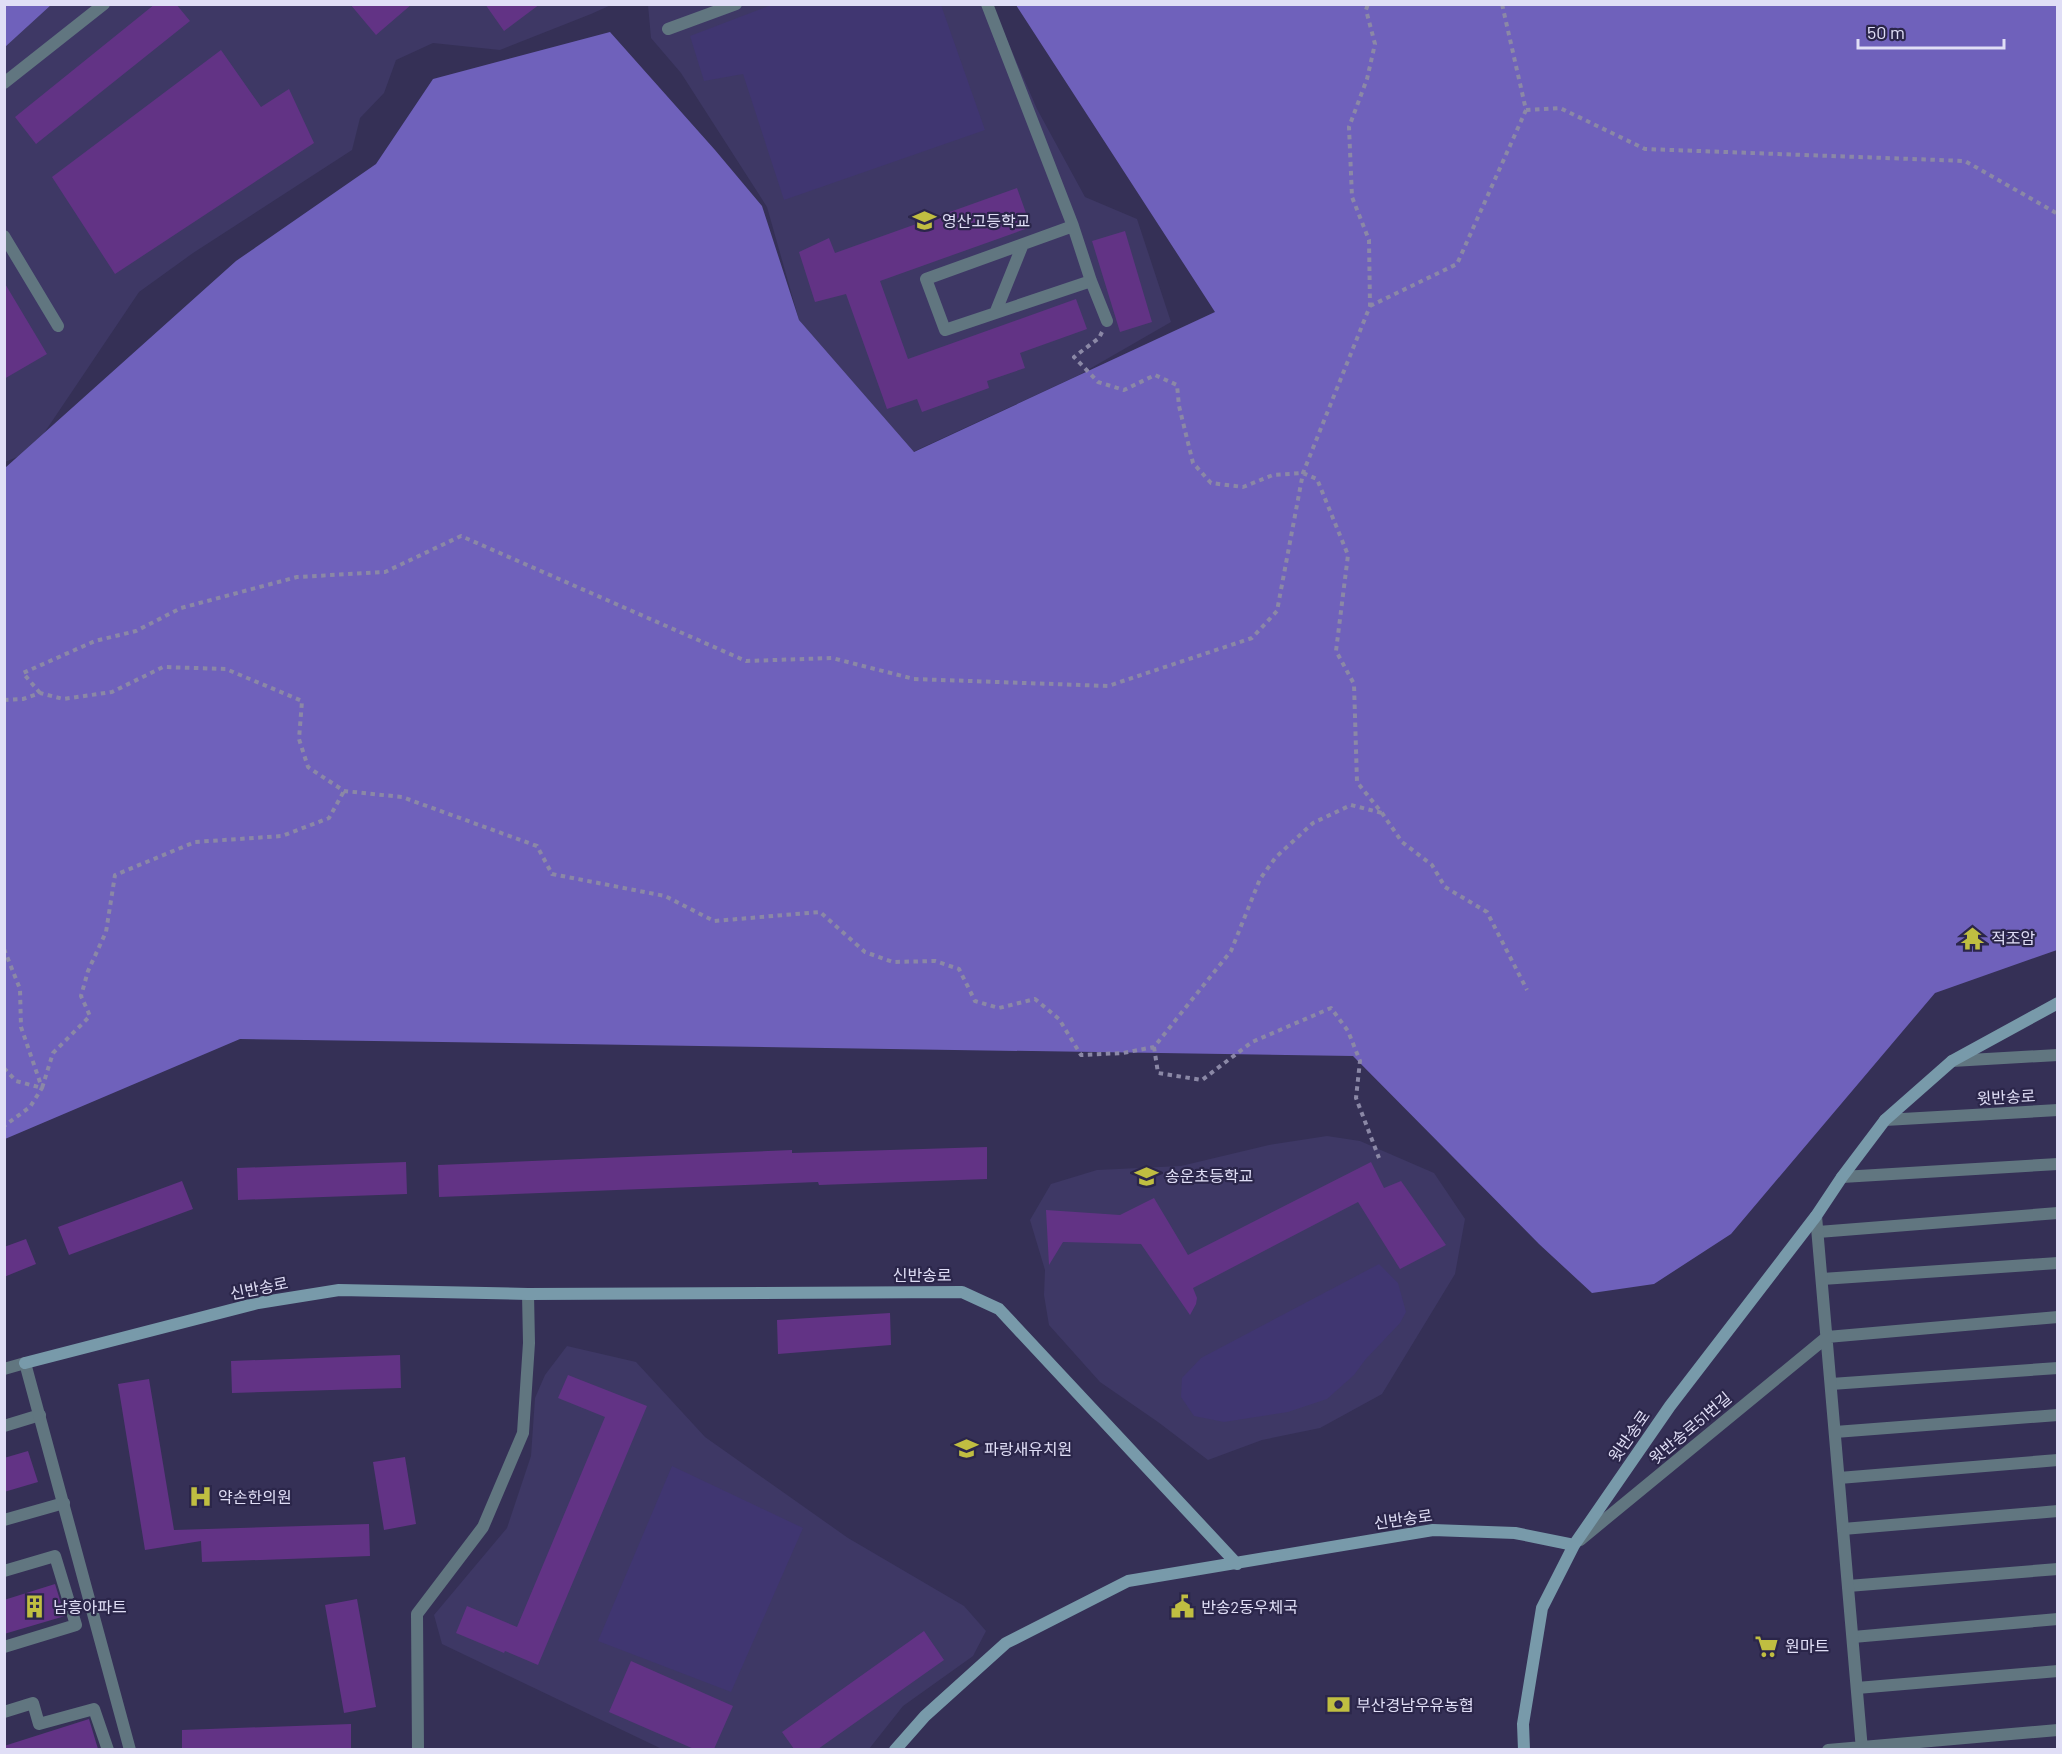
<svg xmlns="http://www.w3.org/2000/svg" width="2062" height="1754" font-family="Barlow,'Noto Sans KR',sans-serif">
<rect width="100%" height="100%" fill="#353056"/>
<path fill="#3e3865" d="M51 5H611L591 14 500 50 433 43 396 60 384 93 360 118 352 150 193 253 139 292 32 451 5 462 4 47Z
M648 5H992L1037 109 1085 197 1137 219 1171 322 1079 375 904 456 799 320 767 207 681 73 651 38Z
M1327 1136 1360 1141 1434 1173 1465 1219 1455 1274 1382 1394 1320 1428 1262 1440 1208 1460 1158 1422 1100 1382 1049 1325 1044 1295 1045 1270 1030 1220 1051 1184 1097 1170 1181 1166 1269 1145Z
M567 1346 636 1362 705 1437 848 1538 964 1606 986 1631 973 1656 903 1706 869 1749 664 1750 442 1644 434 1615 507 1528 531 1456 535 1398 545 1375Z"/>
<path fill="#403671" d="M774 4 941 5 985 130 784 200 743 74 704 81 690 36Z
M1379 1264 1398 1283 1406 1312 1400 1323 1365 1360 1354 1375 1327 1399 1288 1412 1224 1422 1194 1416 1181 1397 1182 1378 1201 1358Z
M672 1466 803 1528 731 1692 598 1641Z"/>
<path fill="#6f61bb" d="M5 4H51V5L5 47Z
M1016 5H2057V950L1935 993 1731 1234 1654 1284 1592 1293 1539 1244 1353 1056 240 1039 5 1139V468L236 261 376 164 433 79 610 32 715 150 762 206 799 320 914 452 1215 312Z"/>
<path fill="#623385" d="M155 4H176L190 21 36 144 15 117Z
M350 4H412L376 35Z
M485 4H540L504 31Z
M221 50 261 107 289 89 314 143 115 274 52 177Z
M1017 188 1031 227 880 281 908 359 1076 299 1087 329 1020 353 1025 368 987 381 989 388 922 412 917 399 887 409 846 294 815 302 799 252 829 238 835 253Z
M1125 231 1152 322 1120 332 1092 241Z
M4 282 47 354 4 379Z
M987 1147V1179L819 1185 818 1182 439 1197 438 1165 792 1150V1153Z
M406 1162 407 1194 238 1200 237 1168Z
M1371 1162 1384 1188 1401 1181 1446 1245 1400 1269 1358 1202 1193 1288 1197 1298 1196 1304 1190 1315 1141 1244 1063 1242 1049 1265 1046 1210 1120 1215 1154 1198 1188 1255Z
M182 1181 193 1209 69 1255 58 1227Z
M26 1239 36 1264 4 1277V1247Z
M890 1313 891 1345 778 1354 777 1320Z
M400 1355 401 1388 232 1393 231 1361Z
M568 1375 647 1406 538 1665 505 1651 504 1653 456 1633 467 1606 517 1627 605 1417 558 1398Z
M149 1379 174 1530 369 1524 370 1556 202 1562 201 1541 145 1550 118 1384Z
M28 1451 38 1482 4 1492V1458Z
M405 1457 416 1524 384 1530 373 1462Z
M55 1584 65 1616 4 1634V1600Z
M357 1599 376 1707 344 1713 325 1605Z
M924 1631 944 1660 818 1749H794L782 1732Z
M631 1661 733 1706 714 1749H694L609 1712Z
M89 1719 98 1749H4V1746Z
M351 1724V1749H182V1730Z"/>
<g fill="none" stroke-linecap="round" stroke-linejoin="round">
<path stroke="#8b88a6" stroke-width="4" stroke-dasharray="4.5 4.5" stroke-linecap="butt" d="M1526 110 1560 108 1645 149 1965 161 2058 214
M1370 306 1457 264 1526 110 1502 4
M1102 332 1099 338 1074 357 1098 382 1124 390 1155 375 1177 385 1179 406 1193 463 1211 483 1243 487 1273 475 1303 473 1317 479 1348 555 1336 651 1354 684 1357 782 1382 813 1402 842 1432 865 1445 887 1487 912 1527 990
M40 693 23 673 95 641 136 631 181 608 297 577 385 572 461 536 746 661 832 658 914 679 1108 686 1252 638 1277 611 1303 473 1370 306 1369 240 1352 197 1349 127 1367 79 1375 44 1366 10 1368 4
M4 700 23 699 40 693 63 699 112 692 163 667 226 669 302 701 299 739 308 767 344 791 402 797 537 846 552 874 665 896 714 921 820 912 865 952 893 962 935 961 959 969 975 1001 999 1008 1035 999 1059 1019 1081 1055 1123 1053 1154 1047 1231 951 1260 879 1276 857 1313 823 1351 805 1382 813
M4 949 20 989 21 1027 42 1088 30 1107 4 1126
M1154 1047 1158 1073 1202 1080 1252 1042 1331 1008 1348 1031 1360 1061 1356 1098 1379 1158
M4 1068 16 1081 42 1088 53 1053 90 1016 81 996 88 971 106 932 115 875 195 842 282 836 329 818 344 791"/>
<path stroke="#617680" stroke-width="12" d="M987 4 1073 226 1091 281 1107 321
M668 29 736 4
M4 83 104 4
M1073 226 926 279 945 330 1091 281
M4 236 58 326
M996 311 1023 244
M1952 1061 2058 1055
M1885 1120 2058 1110
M1842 1177 2058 1164
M1818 1232 2058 1213
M1822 1279 2058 1263
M1831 1384 2058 1368
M4 1426 40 1415
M1835 1432 2058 1415
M1839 1478 2058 1460
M4 1520 64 1503
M1843 1529 2058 1511
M4 1571 55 1556 76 1625 4 1647
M1848 1586 2058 1569
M1853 1637 2058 1619
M1857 1688 2058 1671
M4 1712 33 1703 39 1724 94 1709 108 1750"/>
<path stroke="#617680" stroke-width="12" d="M1816 1216 1862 1750
M4 1369 25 1363 130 1750
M1580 1540 1827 1337 2058 1317
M418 1750 417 1614 483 1527 523 1433 529 1343 528 1294
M1828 1750 2058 1730"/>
<path stroke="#789aaa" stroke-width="12" d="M25 1363 258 1303 339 1290 528 1294 962 1292 999 1309 1237 1564
M895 1750 925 1716 1006 1643 1128 1581 1433 1530 1515 1533 1574 1545
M1524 1750 1523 1724 1542 1608 1574 1545 1670 1406 1816 1216 1842 1177 1885 1120 1952 1061 2058 1003"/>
</g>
<defs>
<symbol id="school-bare" viewBox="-9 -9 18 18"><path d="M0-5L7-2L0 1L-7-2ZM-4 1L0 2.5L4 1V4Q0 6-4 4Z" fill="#c0be41" stroke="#2b264a" stroke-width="2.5" paint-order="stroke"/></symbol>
<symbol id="temple-bare" viewBox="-9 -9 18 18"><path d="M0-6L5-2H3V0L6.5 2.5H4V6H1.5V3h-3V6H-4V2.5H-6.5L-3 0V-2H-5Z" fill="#c0be41" stroke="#2b264a" stroke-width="2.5" paint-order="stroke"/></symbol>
<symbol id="hospital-bare" viewBox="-9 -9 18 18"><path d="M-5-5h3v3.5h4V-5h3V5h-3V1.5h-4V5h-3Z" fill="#c0be41" stroke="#2b264a" stroke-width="2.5" paint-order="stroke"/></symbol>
<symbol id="building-bare" viewBox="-9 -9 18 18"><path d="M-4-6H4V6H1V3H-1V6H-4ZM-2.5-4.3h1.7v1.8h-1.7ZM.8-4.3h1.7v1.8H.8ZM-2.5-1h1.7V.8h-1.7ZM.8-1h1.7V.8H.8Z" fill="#c0be41" stroke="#2b264a" stroke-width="2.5" paint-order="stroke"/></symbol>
<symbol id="civic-bare" viewBox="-9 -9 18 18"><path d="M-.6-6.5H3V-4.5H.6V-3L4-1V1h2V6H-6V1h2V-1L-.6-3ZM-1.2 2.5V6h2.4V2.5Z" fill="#c0be41" stroke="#2b264a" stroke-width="2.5" paint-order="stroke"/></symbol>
<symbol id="supermarket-bare" viewBox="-9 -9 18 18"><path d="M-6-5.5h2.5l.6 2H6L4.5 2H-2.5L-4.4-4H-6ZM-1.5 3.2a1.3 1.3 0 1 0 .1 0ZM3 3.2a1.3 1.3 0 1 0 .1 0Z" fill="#c0be41" stroke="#2b264a" stroke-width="2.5" paint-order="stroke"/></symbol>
<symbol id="bank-bare" viewBox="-9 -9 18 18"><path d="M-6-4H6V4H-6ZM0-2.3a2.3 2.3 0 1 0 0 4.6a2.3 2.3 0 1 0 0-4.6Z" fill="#c0be41" stroke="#2b264a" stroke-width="2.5" paint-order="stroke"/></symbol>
</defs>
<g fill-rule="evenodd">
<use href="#school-bare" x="908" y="204" width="33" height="33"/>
<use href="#temple-bare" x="1956" y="922" width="33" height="33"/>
<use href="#school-bare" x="1130" y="1160" width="33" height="33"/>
<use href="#school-bare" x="950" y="1432" width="33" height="33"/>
<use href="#hospital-bare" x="184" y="1480" width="33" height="33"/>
<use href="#building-bare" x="18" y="1590" width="33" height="33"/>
<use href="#civic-bare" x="1166" y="1590" width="33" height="33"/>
<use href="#supermarket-bare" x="1750" y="1630" width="33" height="33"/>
<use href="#bank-bare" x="1322" y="1688" width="33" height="33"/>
</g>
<g text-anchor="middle" stroke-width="4.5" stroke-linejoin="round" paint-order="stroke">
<g font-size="16" fill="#e0def6" stroke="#2b264a" text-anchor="start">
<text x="942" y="227">영산고등학교</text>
<text x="1991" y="944">적조암</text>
<text x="1165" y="1182">송운초등학교</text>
<text x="984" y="1455">파랑새유치원</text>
<text x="218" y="1503">약손한의원</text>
<text x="53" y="1613">남흥아파트</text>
<text x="1201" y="1613">반송2동우체국</text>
<text x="1785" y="1652">원마트</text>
<text x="1356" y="1711">부산경남우유농협</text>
</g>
<g font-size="16" fill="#e0def6" stroke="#2b264a">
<text transform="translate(2006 1097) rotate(-3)" y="6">윗반송로</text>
<text x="922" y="1281">신반송로</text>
<text transform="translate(259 1288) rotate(-11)" y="6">신반송로</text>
<text transform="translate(1690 1428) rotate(-40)" y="6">윗반송로51번길</text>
<text transform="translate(1629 1436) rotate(-55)" y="6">윗반송로</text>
<text transform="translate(1403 1519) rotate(-8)" y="6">신반송로</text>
</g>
</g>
<rect width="2062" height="1754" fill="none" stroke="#e0def6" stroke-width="12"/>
<path d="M1858 39v9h146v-9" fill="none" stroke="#e0def6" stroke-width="3"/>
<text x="1867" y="39" font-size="18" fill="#e0def6" stroke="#2b264a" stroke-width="4.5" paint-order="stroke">50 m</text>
</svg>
